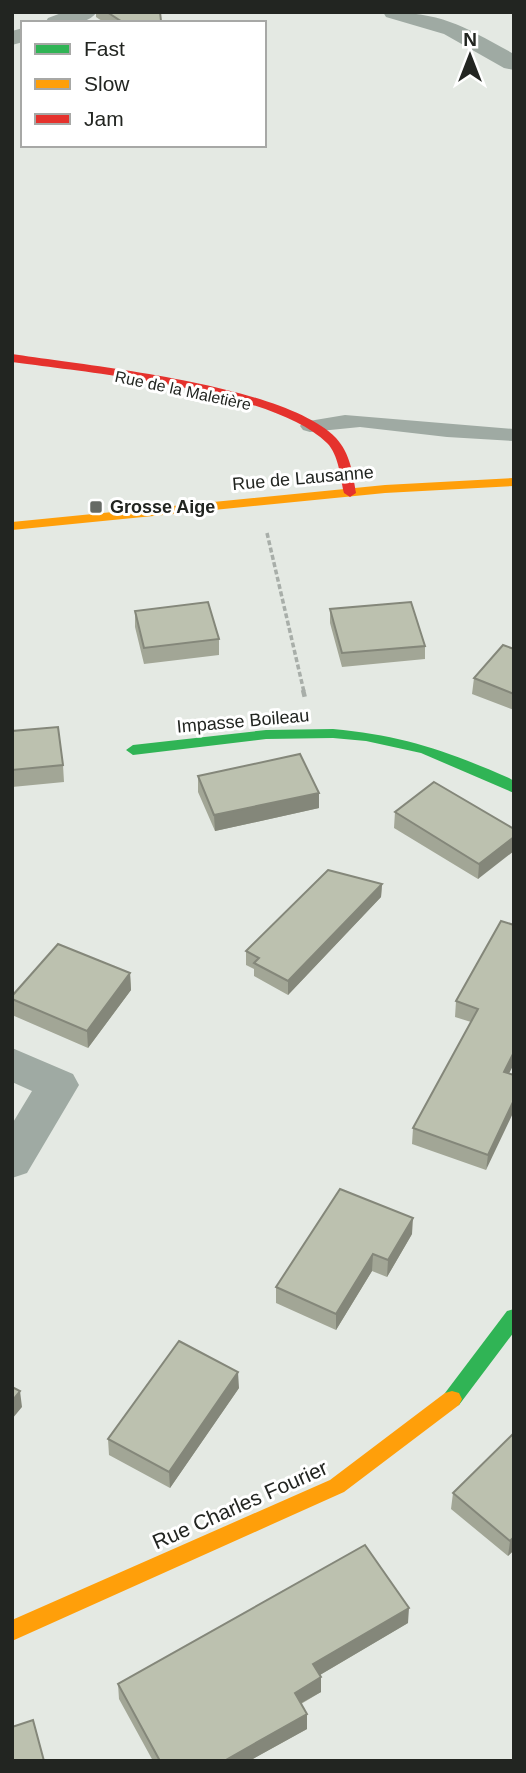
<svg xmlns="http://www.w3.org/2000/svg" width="526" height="1773" font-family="Helvetica,sans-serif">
<rect width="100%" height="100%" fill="#e4e9e3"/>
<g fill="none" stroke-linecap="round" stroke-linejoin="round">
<path stroke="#a8aea9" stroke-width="3.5" stroke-dasharray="5 2.5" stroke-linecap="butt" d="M267 533 304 692"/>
<path stroke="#a8aea9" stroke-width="4.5" stroke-dasharray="7 3.5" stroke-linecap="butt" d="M303 690 305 698"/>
<path fill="#9faaa3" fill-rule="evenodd" d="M345 415 514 429V441L447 437 360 427 310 432 303 430 300 426 303 422Z"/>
<path fill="#9faaa3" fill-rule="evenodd" d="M64 12H97C86 27 62 23 45 23L48 18Z
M383 12C442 12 463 26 514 54V70L504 68 444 34 386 17Z
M23 28V42L12 45V31Z
M12 1048 73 1074 79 1085 27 1173 12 1178V1124L32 1091 12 1082Z"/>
<path fill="#30b455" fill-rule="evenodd" d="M333 729C401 735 447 751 509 778L514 781V793L421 753 366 741 333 738 266 739 133 755 126 750 133 745 266 730Z
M514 1309V1332L459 1405 452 1407 445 1405 442 1399 445 1393 507 1311Z"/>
<path fill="#ff9f0a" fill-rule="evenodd" d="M514 478V486L385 493 12 530V522L385 485Z
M452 1391 459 1393 462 1399 459 1405 344 1492 12 1641V1620L330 1480 445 1393Z"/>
<path fill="#e5322d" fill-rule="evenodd" d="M12 354C89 366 283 384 336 438 350 453 353 474 356 493L350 497 344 493C340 477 339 455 327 443 271 389 90 373 12 362Z"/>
</g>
<path fill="#a2a696" d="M96 12H160L161 23H105L96 17Z
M330 609 425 646V659L342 667 330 623Z
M135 611 219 639V655L144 664 135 627Z
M514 649V710L472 694 474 678Z
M12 731 63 765 64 782 12 787Z
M198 776 319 808 215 831 198 792Z
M395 812 514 829 478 879 394 828Z
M382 884 381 897 288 995 254 976V969L246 965V951Z
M501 921 509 1074 486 1170 412 1144 413 1128 471 1022 455 1017 456 1001Z
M130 973 131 990 88 1048 12 1015V996Z
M412 1234 387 1277 372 1271 336 1330 276 1303V1287Z
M239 1388 170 1488 109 1455 108 1439Z
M514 1433V1550L508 1556 451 1509 453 1493Z
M408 1623 320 1675 321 1692 301 1704 307 1714V1729L249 1761H153L119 1699 118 1684Z"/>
<path fill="#84877a" d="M319 793V808L215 831 214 815Z
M514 837V851L478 879 479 864Z
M382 884 381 897 288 995V981Z
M130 973 131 990 88 1048 87 1031Z
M514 1052V1064L502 1087 504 1072Z
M514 1100V1111L486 1170 488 1155Z
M413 1218 412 1234 387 1277 388 1260Z
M373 1254 372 1271 336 1330V1314Z
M238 1372 239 1388 170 1488 169 1472Z
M20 1391 22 1407 12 1419V1401Z
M514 1537V1550L508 1556 510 1541Z
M409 1608 408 1623 313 1679V1664Z
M321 1677V1692L294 1707 295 1693Z
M307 1714V1729L249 1761H224Z"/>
<path fill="#bcc1af" stroke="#84877a" stroke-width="2" d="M107 12H160L161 21 154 23H124Z
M208 602 219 639 144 648 135 611Z
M411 602 425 646 342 653 330 609Z
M503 645 514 649V694L474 678Z
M58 727 63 765 12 770V731Z
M300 754 319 793 214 815 198 776Z
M434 782 514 829V837L479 864 395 812Z
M328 870 382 884 288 981 254 963 259 958 246 951Z
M501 921 514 925V1052L504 1072 514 1075V1100L488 1155 413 1128 478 1009 456 1001Z
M58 944 130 973 87 1031 12 999V996Z
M340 1189 413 1218 388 1260 373 1254 336 1314 276 1287Z
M179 1341 238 1372 169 1472 108 1439Z
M12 1387 20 1391 12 1401Z
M514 1433V1537L510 1541 453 1493Z
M365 1545 409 1608 313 1664 321 1677 295 1693 307 1714 224 1761H160L118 1684Z
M33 1720 44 1761H12V1727Z"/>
<rect fill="#666a65" stroke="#fff" stroke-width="2.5" x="89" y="500" width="14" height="14" rx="3.5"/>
<g text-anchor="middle" stroke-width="6" stroke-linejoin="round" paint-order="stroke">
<g font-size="16" fill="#222521" stroke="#fff">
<text transform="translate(183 390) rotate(12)" y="6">Rue de la Maletière</text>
</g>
<g font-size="18" fill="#222521" stroke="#fff">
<text transform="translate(303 478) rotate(-5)" y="6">Rue de Lausanne</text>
<text transform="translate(243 721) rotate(-5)" y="6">Impasse Boileau</text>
</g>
<g font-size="18" font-weight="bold" fill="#222521" stroke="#fff" text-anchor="start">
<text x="110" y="513">Grosse Aige</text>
</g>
<g font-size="21" fill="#222521" stroke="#fff">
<text transform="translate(240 1505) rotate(-24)" y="7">Rue Charles Fourier</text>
</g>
</g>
<rect width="526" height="1773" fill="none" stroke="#222521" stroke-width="28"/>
<rect x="21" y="21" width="245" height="126" fill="#ffffff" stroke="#a7a8a6" stroke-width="2"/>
<rect x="35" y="44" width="35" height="10" fill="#30b455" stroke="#a7a8a6" stroke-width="2"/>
<text x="84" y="56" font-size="21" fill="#222521">Fast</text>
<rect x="35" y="79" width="35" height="10" fill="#ff9f0a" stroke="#a7a8a6" stroke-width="2"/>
<text x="84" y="91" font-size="21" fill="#222521">Slow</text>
<rect x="35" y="114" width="35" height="10" fill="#e5322d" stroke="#a7a8a6" stroke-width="2"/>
<text x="84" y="126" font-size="21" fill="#222521">Jam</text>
<g transform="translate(470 56)" stroke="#ffffff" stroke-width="5" paint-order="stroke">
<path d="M0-5L12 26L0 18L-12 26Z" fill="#222521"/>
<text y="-10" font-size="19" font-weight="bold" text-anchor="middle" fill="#222521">N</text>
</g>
</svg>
